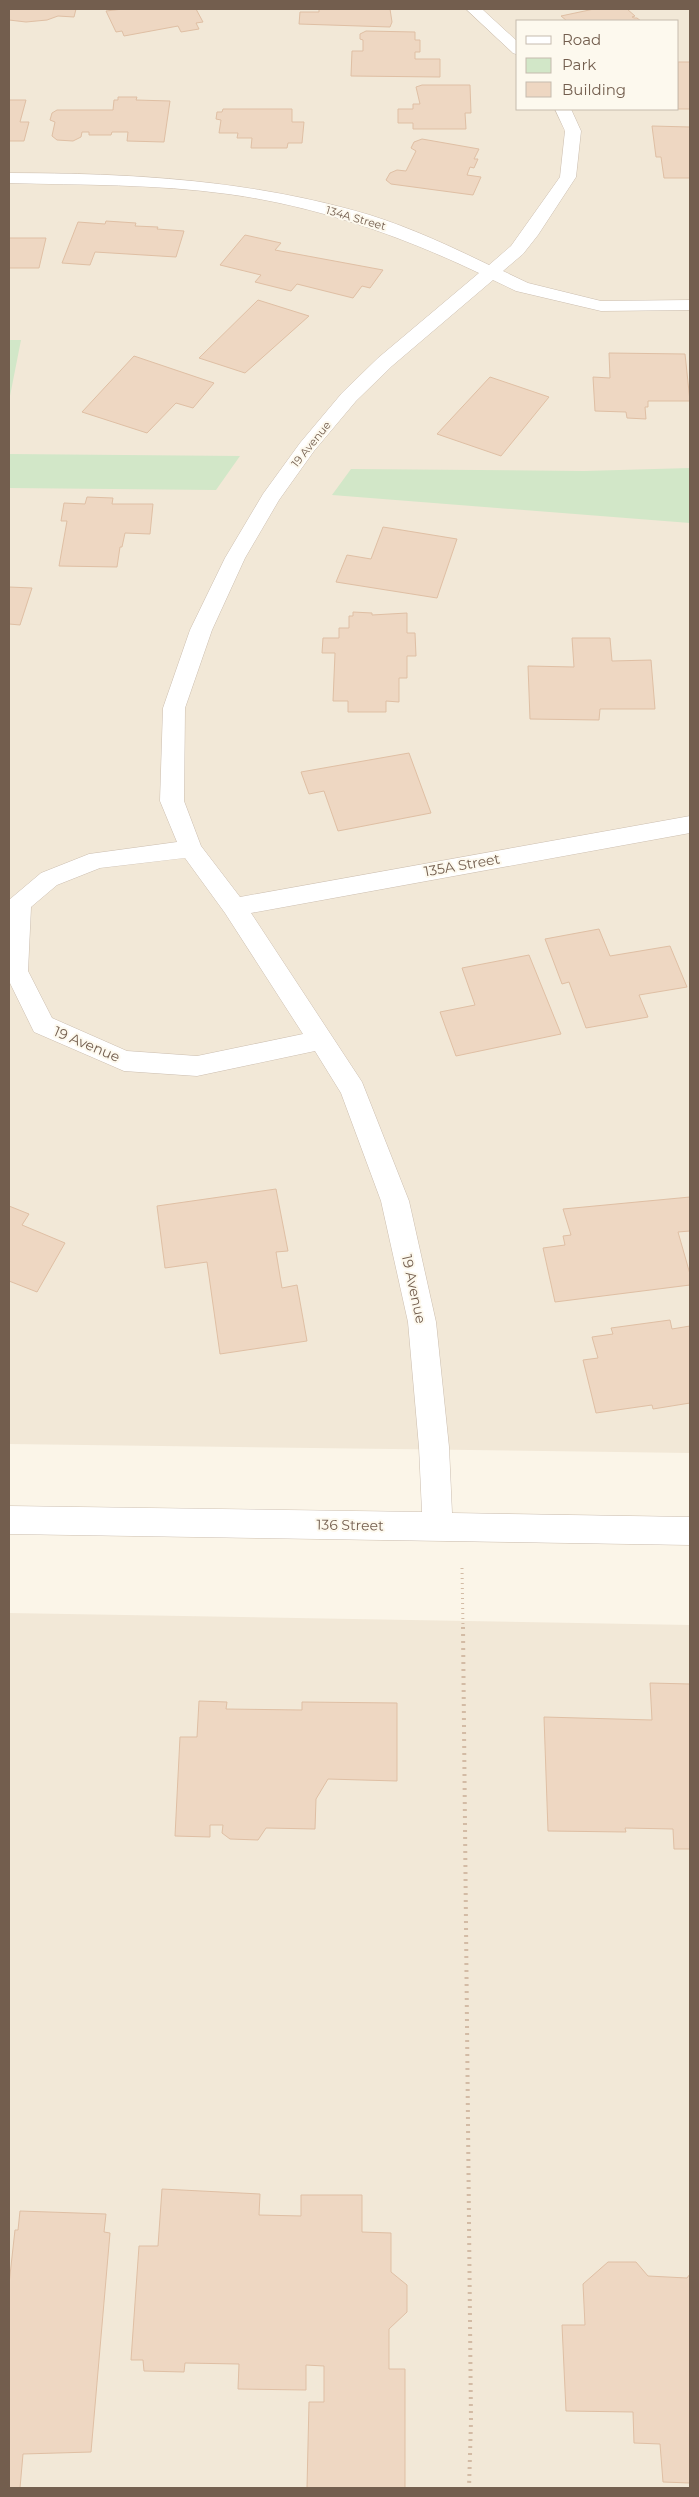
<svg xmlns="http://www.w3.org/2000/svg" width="699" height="2497" font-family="Montserrat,sans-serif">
<rect width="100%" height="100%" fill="#fbf5e8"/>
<path fill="#f2e8d7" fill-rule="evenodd" d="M9 9H690V1453L9 1444ZM518 21H678V109H518Z
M9 1613 690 1625V2488H9Z"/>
<path fill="#d2e7c8" d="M9 340H21L9 401Z
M9 454 240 456 216 490 9 488Z
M690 468V523L332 495 351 469 584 471Z"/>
<path fill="#eed7c2" stroke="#dfbfa4" d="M9 9H76L74 17 58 16 47 20 26 22 9 20Z
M123 9H196L203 22 196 23 199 29 181 32 178 26 124 36 122 31 116 32 106 11Z
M307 9H390L392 22 390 27 299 24 300 12H319V9Z
M594 9H627L635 16 632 17 634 18H637L641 21H567L561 16Z
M366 31 415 32V40H420V52H415V59H440V77L351 76 352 51H363V40L360 39V34Z
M678 62H690V109H678Z
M422 85H470L471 113H465L466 129H413V123H398V109H413V104H420L416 87Z
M118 97H137L136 100 170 101 164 142 127 141 128 132H112L111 135H89V132H82L81 137 73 141 57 140 52 136 55 122 50 120 52 113 57 110H113L114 100H118Z
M9 100H26L20 122H29L24 141H9Z
M223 109H292V122H304L302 143H288L287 148H251L252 138H237L238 133H219L221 120 216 119 217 112H222Z
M652 126 690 127V178H664L661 157H656Z
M422 139 479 149 474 159H478L474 168 470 167 467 175 481 177 473 195 391 184 386 180 390 173 397 170 406 171 416 151 411 148 414 142Z
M106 221 136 223 135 226 158 227 157 229 184 231 176 257 95 252 90 265 62 263 78 222 105 224Z
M245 235 281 243 275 250 383 270 370 288 362 286 353 298 297 284 291 291 255 282 261 275 220 265Z
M9 238H46L39 268H9Z
M258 300 309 316 245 373 199 358Z
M609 353 685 354 690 401H648V407H645L646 419 627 418 626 412 595 411 593 377 610 378Z
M134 356 214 383 193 408 176 403 147 433 82 412Z
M490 377 549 397 501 456 437 434Z
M87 497 113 498 112 504H153L150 534 125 533 122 547H120L117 567 59 566 67 521H61L64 503 85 504Z
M383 527 457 539 437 598 336 582 347 555 371 559Z
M9 587 32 588 20 625 9 624Z
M353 612 372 613V615L407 613V633H415L416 656H407V678H399V702L386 701V712H348V701H333L335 653H322L323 638H339V628H349V616H353Z
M572 638H610L612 661 651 660 655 709H600L599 720 530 719 528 666 574 667Z
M409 753 431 813 338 831 324 791 309 794 301 772Z
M599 929 610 956 670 946 687 987 639 995 648 1017 586 1028 569 982 562 984 545 939Z
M529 955 561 1034 456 1056 440 1012 475 1005 462 968Z
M276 1189 288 1251 276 1252 282 1288 297 1285 307 1341 220 1354 207 1262 165 1268 157 1206Z
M690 1197V1231L678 1232 690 1274V1285L555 1302 543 1248 565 1245 563 1236 571 1235 563 1209Z
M9 1206 29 1214 22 1225 65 1243 37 1292 9 1281Z
M670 1320 672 1329 690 1326V1403L653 1409 652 1405 596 1413 583 1360 598 1358 592 1337 613 1334 611 1328Z
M650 1683 690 1684V1849H674L673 1829 625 1828 626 1832 548 1831 544 1717 652 1720Z
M199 1701 227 1702 226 1709 302 1710V1702L397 1703V1781L328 1779 316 1799 315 1829 266 1828 258 1840 230 1839 222 1833 223 1825H210V1837L175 1836 180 1737H197Z
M162 2189 260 2194 259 2215 301 2216V2195H362V2232L391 2233V2272L407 2285V2312L389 2329V2369H405V2488H307L309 2402H324V2366L306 2365V2390L238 2389 239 2364 185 2363 184 2372 144 2371 143 2360H131L139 2246H158Z
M20 2211 106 2214 104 2232 110 2233 91 2452 23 2454 20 2488H9V2284L15 2230H18Z
M608 2262H636L648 2276 687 2278 690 2274V2483L663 2482 660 2444 634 2443 633 2412 566 2411 562 2325H585L583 2284Z"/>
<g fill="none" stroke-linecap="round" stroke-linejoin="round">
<defs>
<path id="minor" d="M466 9H482L518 42V55L513 53Z
M555 109H571L581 131 576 177 538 235 523 254 503 271 528 283 601 301 690 300V310L601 311 516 291 493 280 392 366 356 401 314 451 279 500 245 558 212 630 185 708 184 801 201 846 240 897 690 816V833L251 913 362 1082 409 1201 436 1322 449 1447 452 1513 690 1517V1545L9 1534V1506L422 1512 419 1447 408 1322 381 1201 341 1093 315 1051 197 1076 124 1071 34 1032 9 981V900L41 873 89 854 177 842 160 801 163 708 190 630 225 558 263 494 300 443 342 393 378 358 479 273C399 235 316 206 228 194 155 184 82 185 9 183V173C131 173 252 180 370 215 411 228 450 246 489 265L511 246 560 177 565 131ZM185 858 225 913 303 1034 197 1056 127 1051 52 1018 28 971 31 907 57 885 100 868Z"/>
</defs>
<use href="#minor" stroke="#ccbeaf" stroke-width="1"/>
<path stroke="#d3bba5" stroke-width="3" stroke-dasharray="1 4" stroke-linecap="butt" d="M462 1568 463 1628"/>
<path stroke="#d3bba5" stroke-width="4" stroke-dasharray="2 5" stroke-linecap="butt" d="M463 1627 471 2421 469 2488"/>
<use href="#minor" fill="#fff" fill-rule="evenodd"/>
</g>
<g text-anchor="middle" stroke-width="4" stroke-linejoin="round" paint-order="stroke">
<g font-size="11" fill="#735e4e" stroke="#fdf9ee">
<text transform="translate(356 218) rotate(16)" y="4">134A Street</text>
<text transform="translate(311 444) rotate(-51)" y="4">19 Avenue</text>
</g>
<g font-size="14" fill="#735e4e" stroke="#fdf9ee">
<text transform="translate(462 865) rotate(-10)" y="5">135A Street</text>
<text transform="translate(87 1044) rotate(23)" y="5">19 Avenue</text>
<text transform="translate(414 1289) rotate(78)" y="5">19 Avenue</text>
<text transform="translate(350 1525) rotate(1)" y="5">136 Street</text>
</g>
</g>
<rect width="699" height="2497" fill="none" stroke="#735e4e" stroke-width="20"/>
<rect x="516" y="20" width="162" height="90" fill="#fdf9ee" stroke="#c6bbae"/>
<rect x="526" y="36" width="25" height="8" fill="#ffffff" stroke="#c6bbae"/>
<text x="562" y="45" font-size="15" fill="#735e4e">Road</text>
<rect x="526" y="58" width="25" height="15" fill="#d2e7c8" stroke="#c6bbae"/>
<text x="562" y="70" font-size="15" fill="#735e4e">Park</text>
<rect x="526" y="82" width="25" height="15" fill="#eed7c2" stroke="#c6bbae"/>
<text x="562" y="95" font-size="15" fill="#735e4e">Building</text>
</svg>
